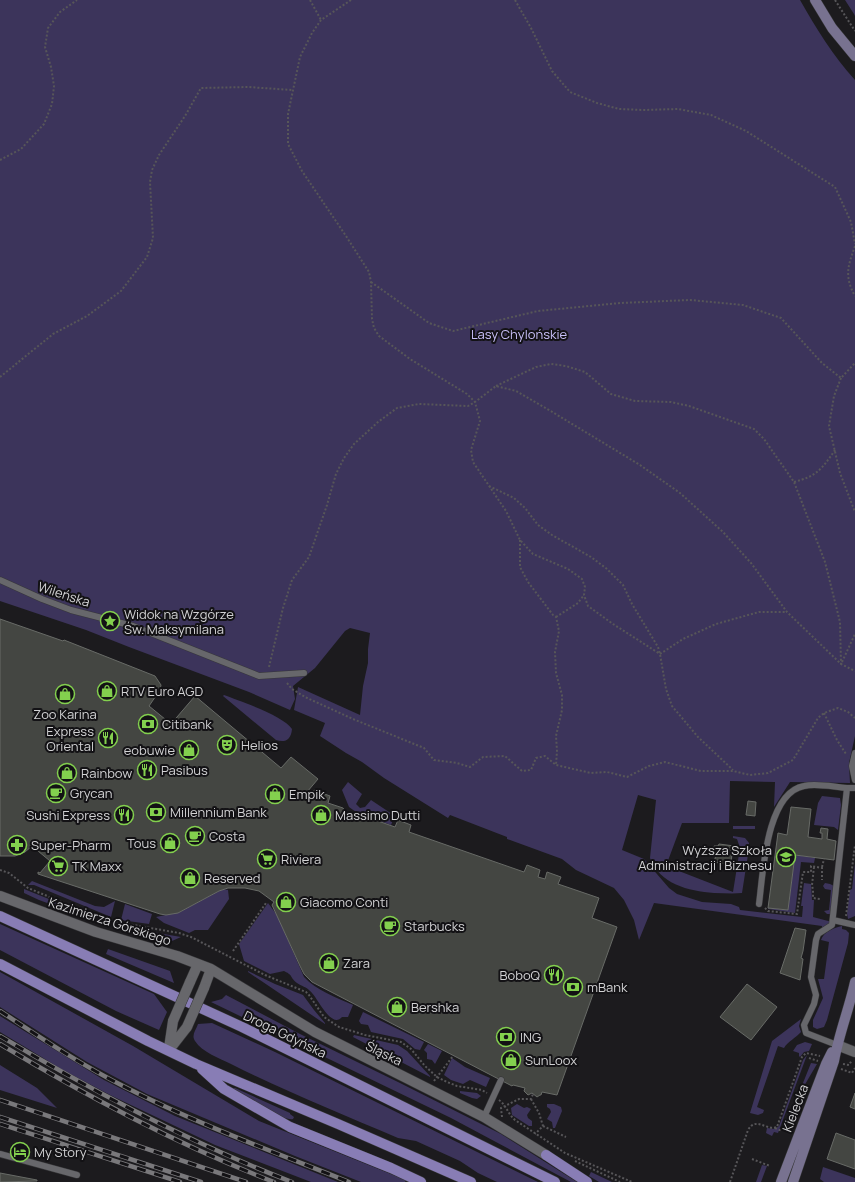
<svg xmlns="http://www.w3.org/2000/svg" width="855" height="1182" font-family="Manrope,sans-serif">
<rect width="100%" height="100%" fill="#1c1b1e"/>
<path fill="#3c345b" d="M0 0H800C816 28 833 56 855 80V736L849 763 850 783 790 782 774 807 775 782 730 781 729 823H682L666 866 733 892 740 848 737 839 733 838V836L745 838 749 843V848L742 893C732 894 723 893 714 893 688 891 660 884 650 858L656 800 638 795 622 850 644 859 669 888 677 894 702 902 731 904 739 907 740 910 802 917 803 906H801L804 883 811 884 812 900H814L813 917 832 922 822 928V926L654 903 639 940 634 920 624 900 614 888 576 870 562 859 507 839V837L450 815 448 818 384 778 362 762 346 753 320 736 325 723 294 710 298 687 360 715 363 686 368 663V649L370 633 350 628 345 631 315 668 293 686 295 699 290 710 249 692 129 647 86 630 0 601Z
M845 0H855V16L854 14Z
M224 695C240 701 284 716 292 729 291 740 285 743 276 740L223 696Z
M348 782 362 794 356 804 360 808 365 807 371 800 389 812 395 815 391 825 356 812 349 807 342 790Z
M822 796 840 798 841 805 838 830 834 827 814 825 818 803Z
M733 826H755V829H733Z
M795 855 815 858 814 863 801 862 795 913 768 909V908L788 910Z
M855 864V916L848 919 847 913 850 890 852 889Z
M32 881 95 906 104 907 115 901 111 917 34 885H28Z
M825 883 830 884 834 886 831 911 830 914H827L824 911 829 910 831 890 825 889 823 886Z
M24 889 81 912 80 915 39 900 24 893Z
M223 889 228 890 229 899 208 930H195L189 933 164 923 156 917 180 912Z
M268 903 277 915 304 977C316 990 337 998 353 1005L348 1017H342C331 1030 317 996 310 991 307 987 301 986 297 983 292 980 292 976 289 974 287 972 285 972 284 971L270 974 244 961 239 944Z
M125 904 152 914 149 924 121 920Z
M0 924 154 994 167 1012 159 1030 116 1011 0 950Z
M842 926V929L846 930 849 933 848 943 827 1020 824 1027 817 1029 813 1027V1020L823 998 818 979H824L829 942 821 940C824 931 834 928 842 926Z
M129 928 181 937 172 941 129 931Z
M108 949 170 971 174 983 106 954Z
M248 971 275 984 303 995 314 1010 325 1023V1024L248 972Z
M0 972 133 1046 259 1121 406 1180 405 1182H361L295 1156 147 1094 87 1062 0 1007Z
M226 995 300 1034 400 1083 501 1134 577 1182H571L451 1118 211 1002 222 999Z
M363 1012 424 1042 420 1050 415 1049 403 1039 371 1032 368 1025 361 1024 359 1021Z
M0 1016 104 1080 175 1116 338 1182H311L215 1145 112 1096 63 1070 0 1032Z
M801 1019 799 1026 801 1032C796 1038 788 1041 784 1048L778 1046 757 1107 764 1110 763 1113 758 1115 750 1113 772 1041Z
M212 1023 275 1052 538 1182H497L478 1173 460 1161 416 1141 398 1138C342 1114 285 1091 231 1064 219 1058 202 1052 195 1041 191 1035 196 1030 198 1024Z
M354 1035 398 1045 407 1051 430 1076V1077L353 1037Z
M805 1042 812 1044 809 1051 804 1052 800 1057 799 1056V1053L793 1051 797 1045Z
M428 1044 442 1051 435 1064 432 1060 427 1059V1053L424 1050Z
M807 1055 778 1133 774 1132 772 1136 766 1133 767 1128 775 1129 779 1126 803 1060Z
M452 1058 465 1067 490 1078 486 1087 470 1080 463 1084 451 1080 444 1075Z
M811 1063 817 1064 797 1098Z
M0 1065 37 1088 57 1108 0 1090Z
M232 1088H235L290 1113V1114L294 1117 293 1119C282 1122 243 1094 232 1088Z
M460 1091 477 1093 481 1096 477 1099 472 1098 460 1093Z
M517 1104 524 1108 527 1107 531 1109 527 1115 528 1118 532 1121V1126H529L512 1115 511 1108Z
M547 1104H554L561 1107 562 1111 555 1128H553L552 1122 547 1119 551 1112 550 1109 547 1107Z
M762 1165 767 1166 761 1182H756Z
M823 1167 855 1178V1182H824L820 1179Z
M591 1172 612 1182H599L589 1176Z"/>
<path fill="#444642" stroke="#686b67" d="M0 619 63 641 64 640 155 676 161 685 160 690 149 706 171 724 195 696 281 768 291 757 318 779 307 792 312 796 314 790 330 796 328 803 343 808 348 815 356 819 358 814 395 827 398 820 411 825 409 832 524 872 527 865 540 870 538 877 545 879 547 872 561 877 558 884 599 898 592 918 617 927 557 1095 542 1092 541 1095H540L537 1097 532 1093 528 1095 524 1091 525 1088 513 1085 512 1086 312 982 304 974 300 966 272 905 274 902 259 891 245 888H228L219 891 178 913 166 915 160 914 38 874V872L40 873 50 861 32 846 25 852 15 856H0Z
M748 801 756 802 755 816 746 815Z
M791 807 811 809 808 837 822 839V833H820L821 828 828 829 827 839 836 841 834 860 795 855 788 910 768 908 778 833 787 835Z
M719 844 734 846 730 865 714 862 716 855 713 854 714 846H718Z
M795 928 806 930 803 951 801 958 803 959 800 980 780 973Z
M747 984 777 1007 751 1040 720 1017Z
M855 1093V1109L850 1107Z
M836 1133 855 1140V1169L827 1159Z
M0 1173 37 1180V1181L0 1182Z"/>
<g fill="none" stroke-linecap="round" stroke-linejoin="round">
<defs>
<path id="service" d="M0 580 42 599 71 610 133 626 259 676 304 673
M855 753 852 766 855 780
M759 904C763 874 766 793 804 786 817 783 833 787 847 788
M833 920 855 925
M837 1045 806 1033 804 1025 814 1004 816 995 811 977 816 940 818 934 832 925 847 788H855
M484 1117 501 1080
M0 1154 77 1175"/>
<path id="minor" d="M837 1045 855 1052"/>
<path id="tertiary" d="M0 896 96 932 177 956 211 969 315 1032 484 1117 546 1155
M190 982 198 964
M204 988 211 969
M169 1048 173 1021
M169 1050 187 1027"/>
<path id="secondary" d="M815 0 832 28 855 56
M781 1182 826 1064 832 1052
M793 1182 834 1061C839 1034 849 1009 855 982"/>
<path id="primary" d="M0 916 242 1027 555 1182
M0 964 148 1041 196 1064 338 1124 471 1182
M202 1069 224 1089 290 1127 391 1168 421 1182
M546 1155 587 1182"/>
</defs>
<use href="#service" stroke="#373739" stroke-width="7"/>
<use href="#minor" stroke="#373739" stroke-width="11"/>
<use href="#tertiary" stroke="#373739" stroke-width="11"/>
<use href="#secondary" stroke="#373739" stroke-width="11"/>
<use href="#primary" stroke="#373739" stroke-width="11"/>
<path stroke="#575659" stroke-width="2" stroke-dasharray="2 2" stroke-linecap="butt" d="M310 0 321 20
M351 0 321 20 312 33 300 57 288 114V144L302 171 346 236 369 272 371 282 372 319 374 328 379 336 410 359 467 394 475 402 480 421 471 450 473 462 506 511 520 540 533 554 568 569 582 579 585 587 584 595 588 606 613 624 660 654
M515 0 531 28 552 71 570 92 597 103 619 109 643 110 678 109 711 115 746 131 835 187 851 222 855 244
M835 0 855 31
M0 160 21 149 44 124 52 104 54 86 51 67 45 47 48 28 60 12 77 0
M855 246C848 266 844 276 855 296
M371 282 429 323 453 331 538 311 620 303 690 300 743 305 781 318 822 363 841 378 855 363
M0 377 53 334 87 316 121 291 147 257 153 238 150 182 152 170 159 155 185 116 201 88 248 87 292 90
M841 378 834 396 829 426 840 473 855 512
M496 386 536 367 551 364 566 366 585 372 611 394 635 401 671 402 689 406 754 429 764 439 794 482 825 562 840 622 841 664
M794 482C817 476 822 469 835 450
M489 486 514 498 525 508 538 525 552 535 591 557 607 569 623 585 632 604 658 647 660 654 666 689 672 706 698 737 733 770
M520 540V567L528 582 553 615 556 617 559 631 555 652 556 673 562 695V710L556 736 557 751 556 765
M556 617 578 603 584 595
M660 654 683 639 716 624 759 612H787
M842 662 855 634
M269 667 283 608 292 580 309 557 327 505 336 474 344 458 354 444 378 422 397 408 419 404 468 406 475 402 496 386 516 391 554 413 640 465 680 493 723 532 751 563 787 612 841 664 855 671
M287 683 292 689 305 697 353 719 424 748 434 760 457 763 470 767 483 757 505 756 522 771 531 770 536 758 545 756 556 765 591 773 607 772 627 777 649 766 665 762 701 771H733L750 775 768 773 793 760 818 718 824 713 838 708 848 712 855 718
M824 713 837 740 846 754
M814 867 812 885 813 890V898L820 899
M822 867 824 859
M0 870 9 873 28 888 105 920 179 933 191 937 265 975 306 992 309 995 324 1017 339 1027 365 1035 401 1042 411 1049 425 1066 437 1077 447 1082 457 1086 482 1090 487 1093
M765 908 768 911 797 914 803 872H811V866L822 868V880
M846 916 855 845
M233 951 266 903
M809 1058 818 1061
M843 1064 849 1065 852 1060
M841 1069 852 1073 855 1068
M434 1081 453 1056
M531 1099 539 1113 543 1126 535 1134
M499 1100C506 1105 508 1114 515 1120L565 1153 632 1182
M502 1117 501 1108 519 1099H531L533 1094
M543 1126 566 1137
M775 1128 782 1131
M752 1159 770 1166
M575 1161 620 1182
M730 1182 748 1130C756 1116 766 1131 777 1127L802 1057 806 1053 820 1056"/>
<use href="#service" stroke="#67676b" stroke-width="6"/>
<use href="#minor" stroke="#67676b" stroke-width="10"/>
<use href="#tertiary" stroke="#67676b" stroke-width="10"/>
<use href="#secondary" stroke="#787290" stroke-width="10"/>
<use href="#primary" stroke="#887db5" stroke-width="10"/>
<defs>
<path id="rail" d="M0 1011C41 1038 81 1065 125 1087 197 1124 274 1152 349 1182
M0 1036C94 1092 190 1143 292 1182
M0 1044C88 1097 178 1145 274 1182
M0 1100 246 1182
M0 1117 201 1182
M0 1124 180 1182"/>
</defs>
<use href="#rail" stroke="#79787b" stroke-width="4.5"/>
<use href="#rail" stroke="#131215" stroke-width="3" stroke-dasharray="9" stroke-linecap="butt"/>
<defs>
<path id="tertiary-bridge" d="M173 1021 190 982
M187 1027 204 988"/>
</defs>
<use href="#tertiary-bridge" stroke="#373739" stroke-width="11" stroke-linecap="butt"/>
<use href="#tertiary-bridge" stroke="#67676b" stroke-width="10"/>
</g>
<defs>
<symbol id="sight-ring" viewBox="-11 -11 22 22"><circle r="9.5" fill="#131215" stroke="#83d04e" stroke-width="1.5"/><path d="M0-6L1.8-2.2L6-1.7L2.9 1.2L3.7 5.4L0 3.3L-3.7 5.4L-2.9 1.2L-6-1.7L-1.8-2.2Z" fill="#83d04e"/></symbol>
<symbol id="shop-ring" viewBox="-11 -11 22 22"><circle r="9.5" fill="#131215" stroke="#83d04e" stroke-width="1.5"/><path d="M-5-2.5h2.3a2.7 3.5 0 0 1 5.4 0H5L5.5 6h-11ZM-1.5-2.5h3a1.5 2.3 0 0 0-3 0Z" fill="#83d04e"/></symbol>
<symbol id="bank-ring" viewBox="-11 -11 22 22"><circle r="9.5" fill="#131215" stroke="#83d04e" stroke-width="1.5"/><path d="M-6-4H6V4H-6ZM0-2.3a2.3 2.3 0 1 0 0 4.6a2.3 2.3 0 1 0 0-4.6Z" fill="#83d04e"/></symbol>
<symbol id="restaurant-ring" viewBox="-11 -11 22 22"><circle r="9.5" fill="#131215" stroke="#83d04e" stroke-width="1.5"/><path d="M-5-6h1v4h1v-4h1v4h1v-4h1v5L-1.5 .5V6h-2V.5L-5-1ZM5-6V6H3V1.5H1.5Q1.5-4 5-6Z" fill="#83d04e"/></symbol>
<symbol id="theatre-ring" viewBox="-11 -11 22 22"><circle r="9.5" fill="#131215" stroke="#83d04e" stroke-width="1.5"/><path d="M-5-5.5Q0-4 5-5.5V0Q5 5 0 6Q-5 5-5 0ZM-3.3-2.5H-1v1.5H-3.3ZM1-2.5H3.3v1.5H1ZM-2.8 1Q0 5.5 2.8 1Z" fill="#83d04e"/></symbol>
<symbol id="cafe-ring" viewBox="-11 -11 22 22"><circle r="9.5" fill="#131215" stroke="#83d04e" stroke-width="1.5"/><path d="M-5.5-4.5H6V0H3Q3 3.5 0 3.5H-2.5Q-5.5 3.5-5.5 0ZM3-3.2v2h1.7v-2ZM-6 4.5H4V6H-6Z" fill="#83d04e"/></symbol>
<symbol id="pharmacy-ring" viewBox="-11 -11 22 22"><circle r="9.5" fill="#131215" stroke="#83d04e" stroke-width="1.5"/><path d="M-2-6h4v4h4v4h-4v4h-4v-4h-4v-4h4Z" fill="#83d04e"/></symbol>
<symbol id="university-ring" viewBox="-11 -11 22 22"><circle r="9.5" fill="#131215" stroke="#83d04e" stroke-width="1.5"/><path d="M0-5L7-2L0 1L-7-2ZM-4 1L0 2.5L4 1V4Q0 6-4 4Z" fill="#83d04e"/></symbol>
<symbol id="supermarket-ring" viewBox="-11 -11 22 22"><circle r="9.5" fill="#131215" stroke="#83d04e" stroke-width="1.5"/><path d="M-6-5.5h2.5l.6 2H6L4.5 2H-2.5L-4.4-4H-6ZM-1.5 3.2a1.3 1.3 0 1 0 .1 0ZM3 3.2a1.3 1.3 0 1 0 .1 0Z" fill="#83d04e"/></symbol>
<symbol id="hotel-ring" viewBox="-11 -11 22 22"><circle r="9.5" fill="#131215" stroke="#83d04e" stroke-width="1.5"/><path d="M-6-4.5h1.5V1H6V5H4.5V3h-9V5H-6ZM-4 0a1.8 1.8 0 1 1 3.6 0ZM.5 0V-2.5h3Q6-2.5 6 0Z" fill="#83d04e"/></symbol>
</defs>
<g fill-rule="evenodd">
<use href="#sight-ring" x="99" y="610" width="22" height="22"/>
<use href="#shop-ring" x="96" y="680" width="22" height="22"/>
<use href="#shop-ring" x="54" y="683" width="22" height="22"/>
<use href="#bank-ring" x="137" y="713" width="22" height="22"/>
<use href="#restaurant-ring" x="97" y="727" width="22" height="22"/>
<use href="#theatre-ring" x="216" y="734" width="22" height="22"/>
<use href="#shop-ring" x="178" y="739" width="22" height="22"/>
<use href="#restaurant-ring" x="136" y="759" width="22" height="22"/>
<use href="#shop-ring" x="56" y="762" width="22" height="22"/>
<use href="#cafe-ring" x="45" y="782" width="22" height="22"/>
<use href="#shop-ring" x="264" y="783" width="22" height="22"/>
<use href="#bank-ring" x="145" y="801" width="22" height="22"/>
<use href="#restaurant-ring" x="113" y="804" width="22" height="22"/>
<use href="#shop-ring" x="310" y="804" width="22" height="22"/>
<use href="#cafe-ring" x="184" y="825" width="22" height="22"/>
<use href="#shop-ring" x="159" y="832" width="22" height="22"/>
<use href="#pharmacy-ring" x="6" y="834" width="22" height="22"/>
<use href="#university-ring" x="775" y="846" width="22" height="22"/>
<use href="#supermarket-ring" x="256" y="848" width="22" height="22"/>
<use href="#supermarket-ring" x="47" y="855" width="22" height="22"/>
<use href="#shop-ring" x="179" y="867" width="22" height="22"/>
<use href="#shop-ring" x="275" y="891" width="22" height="22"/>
<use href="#cafe-ring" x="379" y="915" width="22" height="22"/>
<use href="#shop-ring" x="318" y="952" width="22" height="22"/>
<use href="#restaurant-ring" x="543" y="964" width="22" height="22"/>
<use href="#bank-ring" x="562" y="976" width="22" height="22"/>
<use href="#shop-ring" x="386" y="996" width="22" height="22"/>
<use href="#bank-ring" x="495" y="1026" width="22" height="22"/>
<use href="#shop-ring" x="500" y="1049" width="22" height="22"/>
<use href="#hotel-ring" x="9" y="1141" width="22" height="22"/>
</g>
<g text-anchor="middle" stroke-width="4" stroke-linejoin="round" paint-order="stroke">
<g font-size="13" fill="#c8bff7" stroke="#131215">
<text x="519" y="339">Lasy Chylońskie</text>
</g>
<g font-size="13" fill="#d2d2d4" stroke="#131215">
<text transform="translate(64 594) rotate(18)" y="5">Wileńska</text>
<text transform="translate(110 921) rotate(18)" y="5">Kazimierza Górskiego</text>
<text transform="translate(285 1034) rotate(26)" y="5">Droga Gdyńska</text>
<text transform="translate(384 1053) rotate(26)" y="5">Śląska</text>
<text transform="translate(795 1108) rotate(-69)" y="5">Kielecka</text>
</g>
<g font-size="13" fill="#d2d2d4" stroke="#131215" text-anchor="start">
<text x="124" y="619">Widok na Wzgórze<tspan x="124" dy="15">Św. Maksymilana</tspan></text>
<text x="121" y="696">RTV Euro AGD</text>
<text x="65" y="719" text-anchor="middle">Zoo Karina</text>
<text x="162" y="729">Citibank</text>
<text x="94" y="736" text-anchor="end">Express<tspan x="94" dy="15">Oriental</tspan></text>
<text x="241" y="750">Helios</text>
<text x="175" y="755" text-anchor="end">eobuwie</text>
<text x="161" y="775">Pasibus</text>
<text x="81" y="778">Rainbow</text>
<text x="70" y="798">Grycan</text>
<text x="289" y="799">Empik</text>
<text x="170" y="817">Millennium Bank</text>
<text x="110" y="820" text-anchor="end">Sushi Express</text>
<text x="335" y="820">Massimo Dutti</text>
<text x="209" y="841">Costa</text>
<text x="156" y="848" text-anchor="end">Tous</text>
<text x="31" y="850">Super-Pharm</text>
<text x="772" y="855" text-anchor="end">Wyższa Szkoła<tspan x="772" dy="15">Administracji i Biznesu</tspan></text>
<text x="281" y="864">Riviera</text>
<text x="72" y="871">TK Maxx</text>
<text x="204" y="883">Reserved</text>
<text x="300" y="907">Giacomo Conti</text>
<text x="404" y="931">Starbucks</text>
<text x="343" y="968">Zara</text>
<text x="540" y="980" text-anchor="end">BoboQ</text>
<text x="587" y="992">mBank</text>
<text x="411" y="1012">Bershka</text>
<text x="520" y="1042">ING</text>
<text x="525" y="1065">SunLoox</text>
<text x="34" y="1157">My Story</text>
</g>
</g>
</svg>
